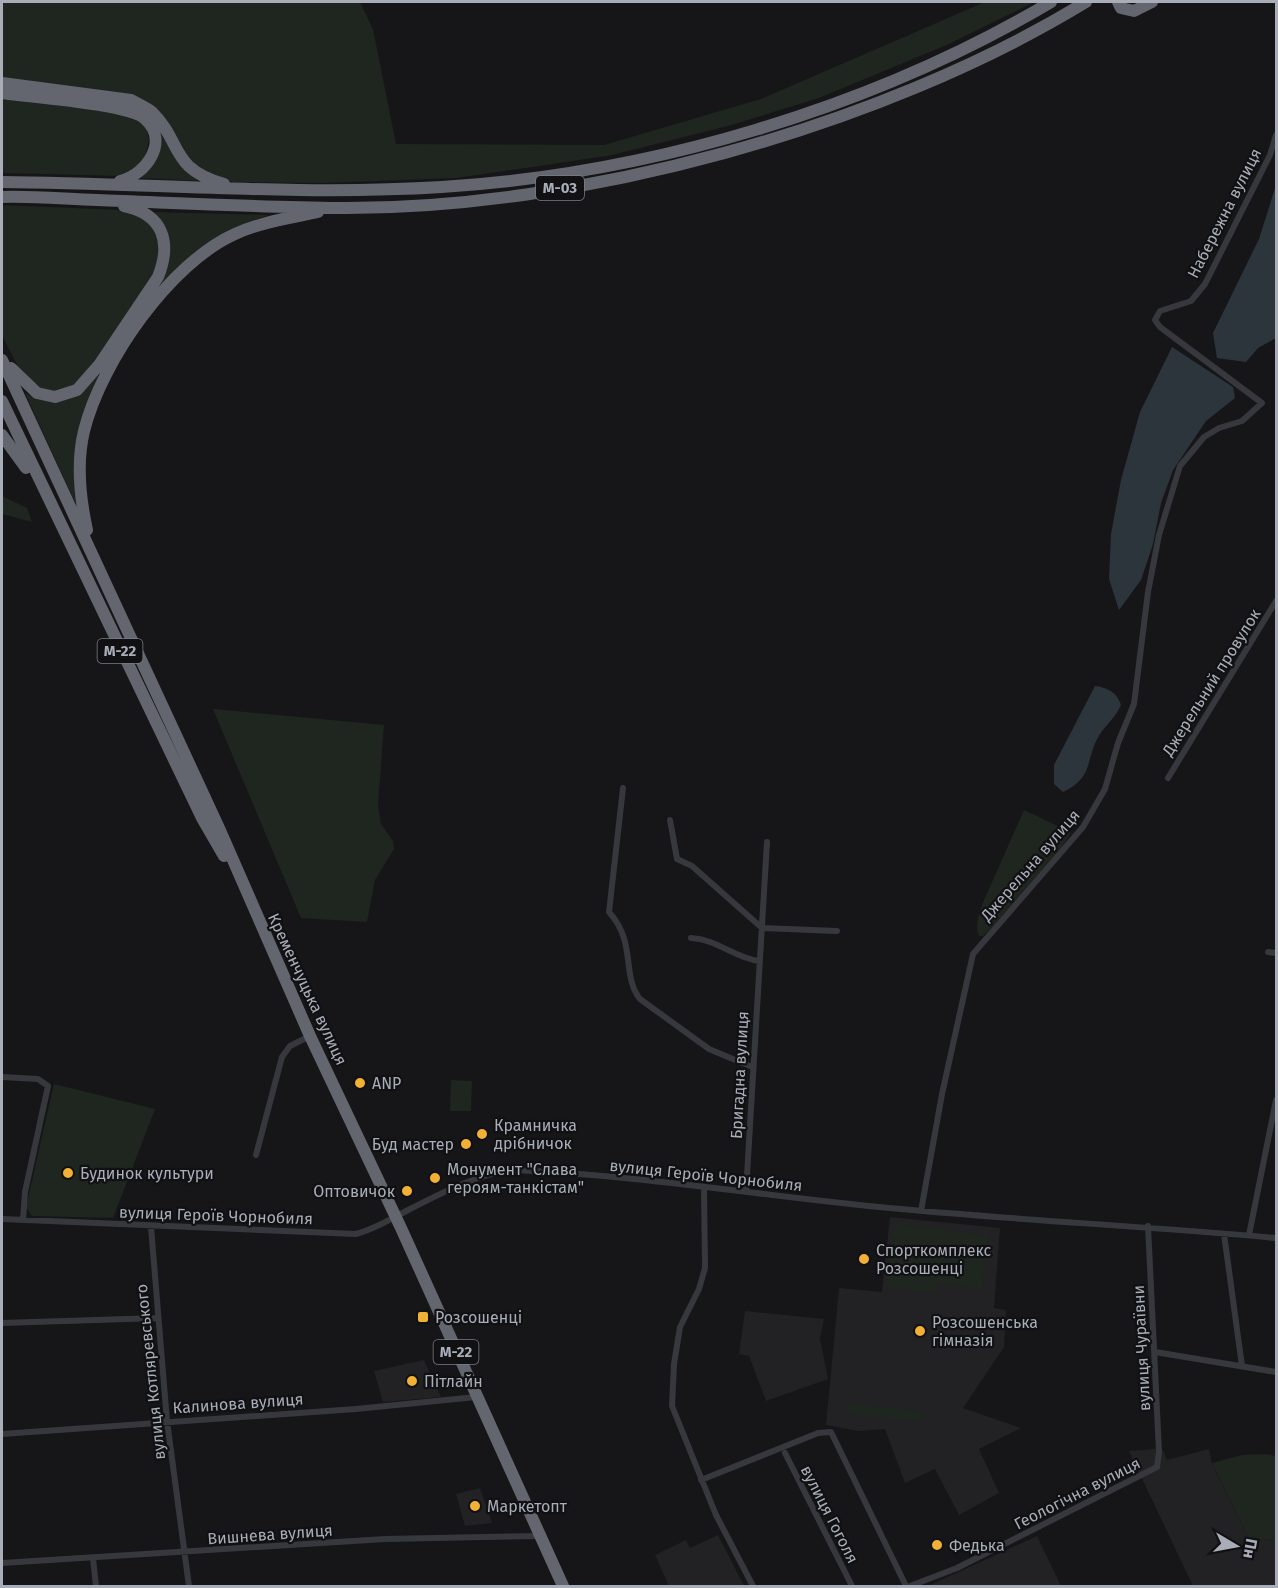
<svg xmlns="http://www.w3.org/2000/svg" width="1278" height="1588" font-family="'Fira Sans',sans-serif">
<rect width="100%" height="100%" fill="#161618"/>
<path fill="#222225" d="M890 1217 1000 1228 994 1308 1006 1310 1004 1347 963 1408 1021 1428 979 1449 999 1493 959 1515 935 1469 905 1483 885 1429 858 1431 826 1425 839 1288 882 1292Z
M745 1311 824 1319 820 1339 828 1379 766 1401 749 1356 739 1354Z
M424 1360 441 1397 383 1402 374 1371Z
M1156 1449 1163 1450 1167 1460 1209 1449 1212 1464 1250 1541 1276 1539V1586H1193L1129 1451Z
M480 1488 492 1523 465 1526 456 1494Z
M718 1535 744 1586H669L655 1555 686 1540 690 1548Z
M1037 1536 1061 1586H928Z"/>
<path fill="#1e261f" d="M2 2H360L373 29 396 144 604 145 761 99 985 2H1034L949 44 819 98 728 126 612 155 540 166 456 178 324 183 232 182 200 168 180 150 171 131 2 79Z
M2 98 120 112C152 125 154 135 141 166L122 176 2 173Z
M159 132 178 160 203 181 141 178C156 164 159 153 159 132Z
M2 205 121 210 137 213 153 227 160 245 157 270 92 367 76 386 53 393 43 390 21 373 2 335Z
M152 212 269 215C227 230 194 251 162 284H160C175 252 174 239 152 212Z
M97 376 100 377 96 386 78 509 25 393C58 407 74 403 97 376Z
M2 496 27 508 32 522 2 514Z
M213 709 384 725 378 804 381 824 393 841 394 849 375 880 367 922 301 918Z
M1024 810 1071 832 1064 844 991 928 983 936H979C974 925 980 911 984 900Z
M451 1080 472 1081 471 1111H450Z
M54 1084 155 1109 113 1218 32 1216 26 1207Z
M894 1223 988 1235 982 1289 937 1284 935 1293 886 1287Z
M847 1403 922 1411 921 1421 845 1414Z
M1265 1454 1276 1456V1539L1250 1541 1212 1463 1242 1455Z"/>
<path fill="#2c353c" d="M1276 185V338L1258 348 1246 362 1217 358 1213 333 1259 239Z
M1172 347 1233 387 1235 398 1206 421 1173 470 1161 503 1153 544 1141 580 1119 610 1109 579 1111 534 1121 480 1140 412Z
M1095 686C1108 688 1117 692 1121 705 1115 719 1103 727 1097 739 1085 764 1093 777 1063 792L1054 784V765Z"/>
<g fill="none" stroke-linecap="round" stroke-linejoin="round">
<path stroke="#37383d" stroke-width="6" d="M1168 778 1276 601
M623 788 609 912C637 943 621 975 640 999L709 1049 752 1067
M670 820 677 859 692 866 762 928 837 931
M691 938C717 939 734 958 759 961
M1268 952 1276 953
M2 1077 38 1079 48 1086 25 1192 23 1220
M256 1155 282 1057 290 1046 310 1036
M704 1187 705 1268 699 1289 680 1327 674 1364 672 1406 716 1515 753 1586
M746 1192 767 842
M921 1211 942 1094 973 954 1083 827 1105 789 1118 743 1134 704 1148 592 1159 535 1180 466 1204 437 1219 428 1242 421 1262 403 1160 327 1155 320 1160 311 1191 301 1205 284 1270 155 1276 135
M2 1219 356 1234C376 1229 392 1218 410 1209 442 1193 479 1173 514 1170 636 1175 758 1195 879 1207 1012 1220 1144 1226 1276 1238
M151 1227 167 1421 189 1586
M1224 1234 1242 1366
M1249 1235 1276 1100
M2 1323 158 1318
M1155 1352 1276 1372
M2 1434 356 1409 476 1397
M785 1453 852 1586
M701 1480 818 1433 831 1432 906 1586
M93 1558 96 1586
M2 1563 385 1539 540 1536
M910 1586 957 1568 1157 1467 1159 1452 1148 1226"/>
<path stroke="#63666e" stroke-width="12" d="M1118 2 1121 8 1134 11 1152 2
M2 83 131 100C138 104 146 107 152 112 183 143 169 168 224 184
M2 93C28 97 130 104 145 119 170 141 146 175 120 181
M2 182C148 183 295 196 442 187 650 174 872 108 1051 2
M2 197C34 196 65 199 97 200 178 203 259 207 339 208 579 210 881 127 1086 2
M2 360 219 828 310 1036 401 1228 563 1586
M11 368 37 393 55 397 77 390 99 365 158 277C172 242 163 214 124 206
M2 401 202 818 224 856
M2 435 26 468
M87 530C80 498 76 464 84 431 101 362 170 263 235 234 261 222 290 218 318 212"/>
</g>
<g fill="#f2b134" stroke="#111113" stroke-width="2">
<circle cx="360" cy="1083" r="6"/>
<circle cx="482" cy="1134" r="6"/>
<circle cx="466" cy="1144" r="6"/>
<circle cx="68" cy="1173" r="6"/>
<circle cx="435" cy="1178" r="6"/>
<circle cx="407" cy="1191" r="6"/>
<circle cx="864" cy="1259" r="6"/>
<rect x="417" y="1311" width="12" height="12" rx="3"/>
<circle cx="920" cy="1331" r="6"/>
<circle cx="412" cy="1381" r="6"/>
<circle cx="475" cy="1506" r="6"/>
<circle cx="937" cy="1545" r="6"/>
</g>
<g text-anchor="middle" stroke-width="4.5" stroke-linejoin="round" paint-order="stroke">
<g fill="#111113" stroke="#7b7e86" stroke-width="1.5">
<rect x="536" y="176" width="48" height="24" rx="4.5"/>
<rect x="97.5" y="639" width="45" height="24" rx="4.5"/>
<rect x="433.5" y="1340" width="45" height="24" rx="4.5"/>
</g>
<g font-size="15" font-weight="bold" fill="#a8adb8">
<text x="560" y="193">М-03</text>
<text x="120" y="656">М-22</text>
<text x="456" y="1357">М-22</text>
</g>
<g font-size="16" fill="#a8adb8" stroke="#111113">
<text transform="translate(1224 213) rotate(-63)" y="6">Набережна вулиця</text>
<text transform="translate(1211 682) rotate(-58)" y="6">Джерельний провулок</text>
<text transform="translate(1030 865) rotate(-49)" y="6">Джерельна вулиця</text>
<text transform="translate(308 989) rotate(65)" y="6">Кременчуцька вулиця</text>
<text transform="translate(739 1075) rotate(-87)" y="6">Бригадна вулиця</text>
<text transform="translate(706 1175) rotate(6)" y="6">вулиця Героїв Чорнобиля</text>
<text transform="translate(216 1215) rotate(2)" y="6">вулиця Героїв Чорнобиля</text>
<text transform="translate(1141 1348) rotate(-93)" y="6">вулиця Чураївни</text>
<text transform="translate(150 1372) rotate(-96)" y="6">вулиця Котляревського</text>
<text transform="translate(238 1403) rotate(-4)" y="6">Калинова вулиця</text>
<text transform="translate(1077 1493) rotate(-27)" y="6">Геологічна вулиця</text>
<text transform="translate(830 1514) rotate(63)" y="6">вулиця Гоголя</text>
<text transform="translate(270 1534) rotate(-4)" y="6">Вишнева вулиця</text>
</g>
<g font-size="16" fill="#a8adb8" stroke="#111113" text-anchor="start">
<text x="372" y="1089">ANP</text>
<text x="494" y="1131">Крамничка<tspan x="494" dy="18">дрібничок</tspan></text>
<text x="454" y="1150" text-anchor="end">Буд мастер</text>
<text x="447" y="1175">Монумент "Слава<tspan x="447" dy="18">героям-танкістам"</tspan></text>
<text x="80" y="1179">Будинок культури</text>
<text x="395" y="1197" text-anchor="end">Оптовичок</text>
<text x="876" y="1256">Спорткомплекс<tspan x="876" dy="18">Розсошенці</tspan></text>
<text x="435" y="1323">Розсошенці</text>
<text x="932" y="1328">Розсошенська<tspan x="932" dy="18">гімназія</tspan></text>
<text x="424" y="1387">Пітлайн</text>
<text x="487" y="1512">Маркетопт</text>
<text x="949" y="1551">Федька</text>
</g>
</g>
<rect width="1278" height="1588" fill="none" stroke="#a8adb8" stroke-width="6"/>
<g transform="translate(1236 1546) rotate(100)" stroke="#111113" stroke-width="4.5" paint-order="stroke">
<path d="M0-4.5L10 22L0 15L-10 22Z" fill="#a8adb8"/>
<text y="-9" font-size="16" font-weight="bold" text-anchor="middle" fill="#a8adb8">Пн</text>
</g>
</svg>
